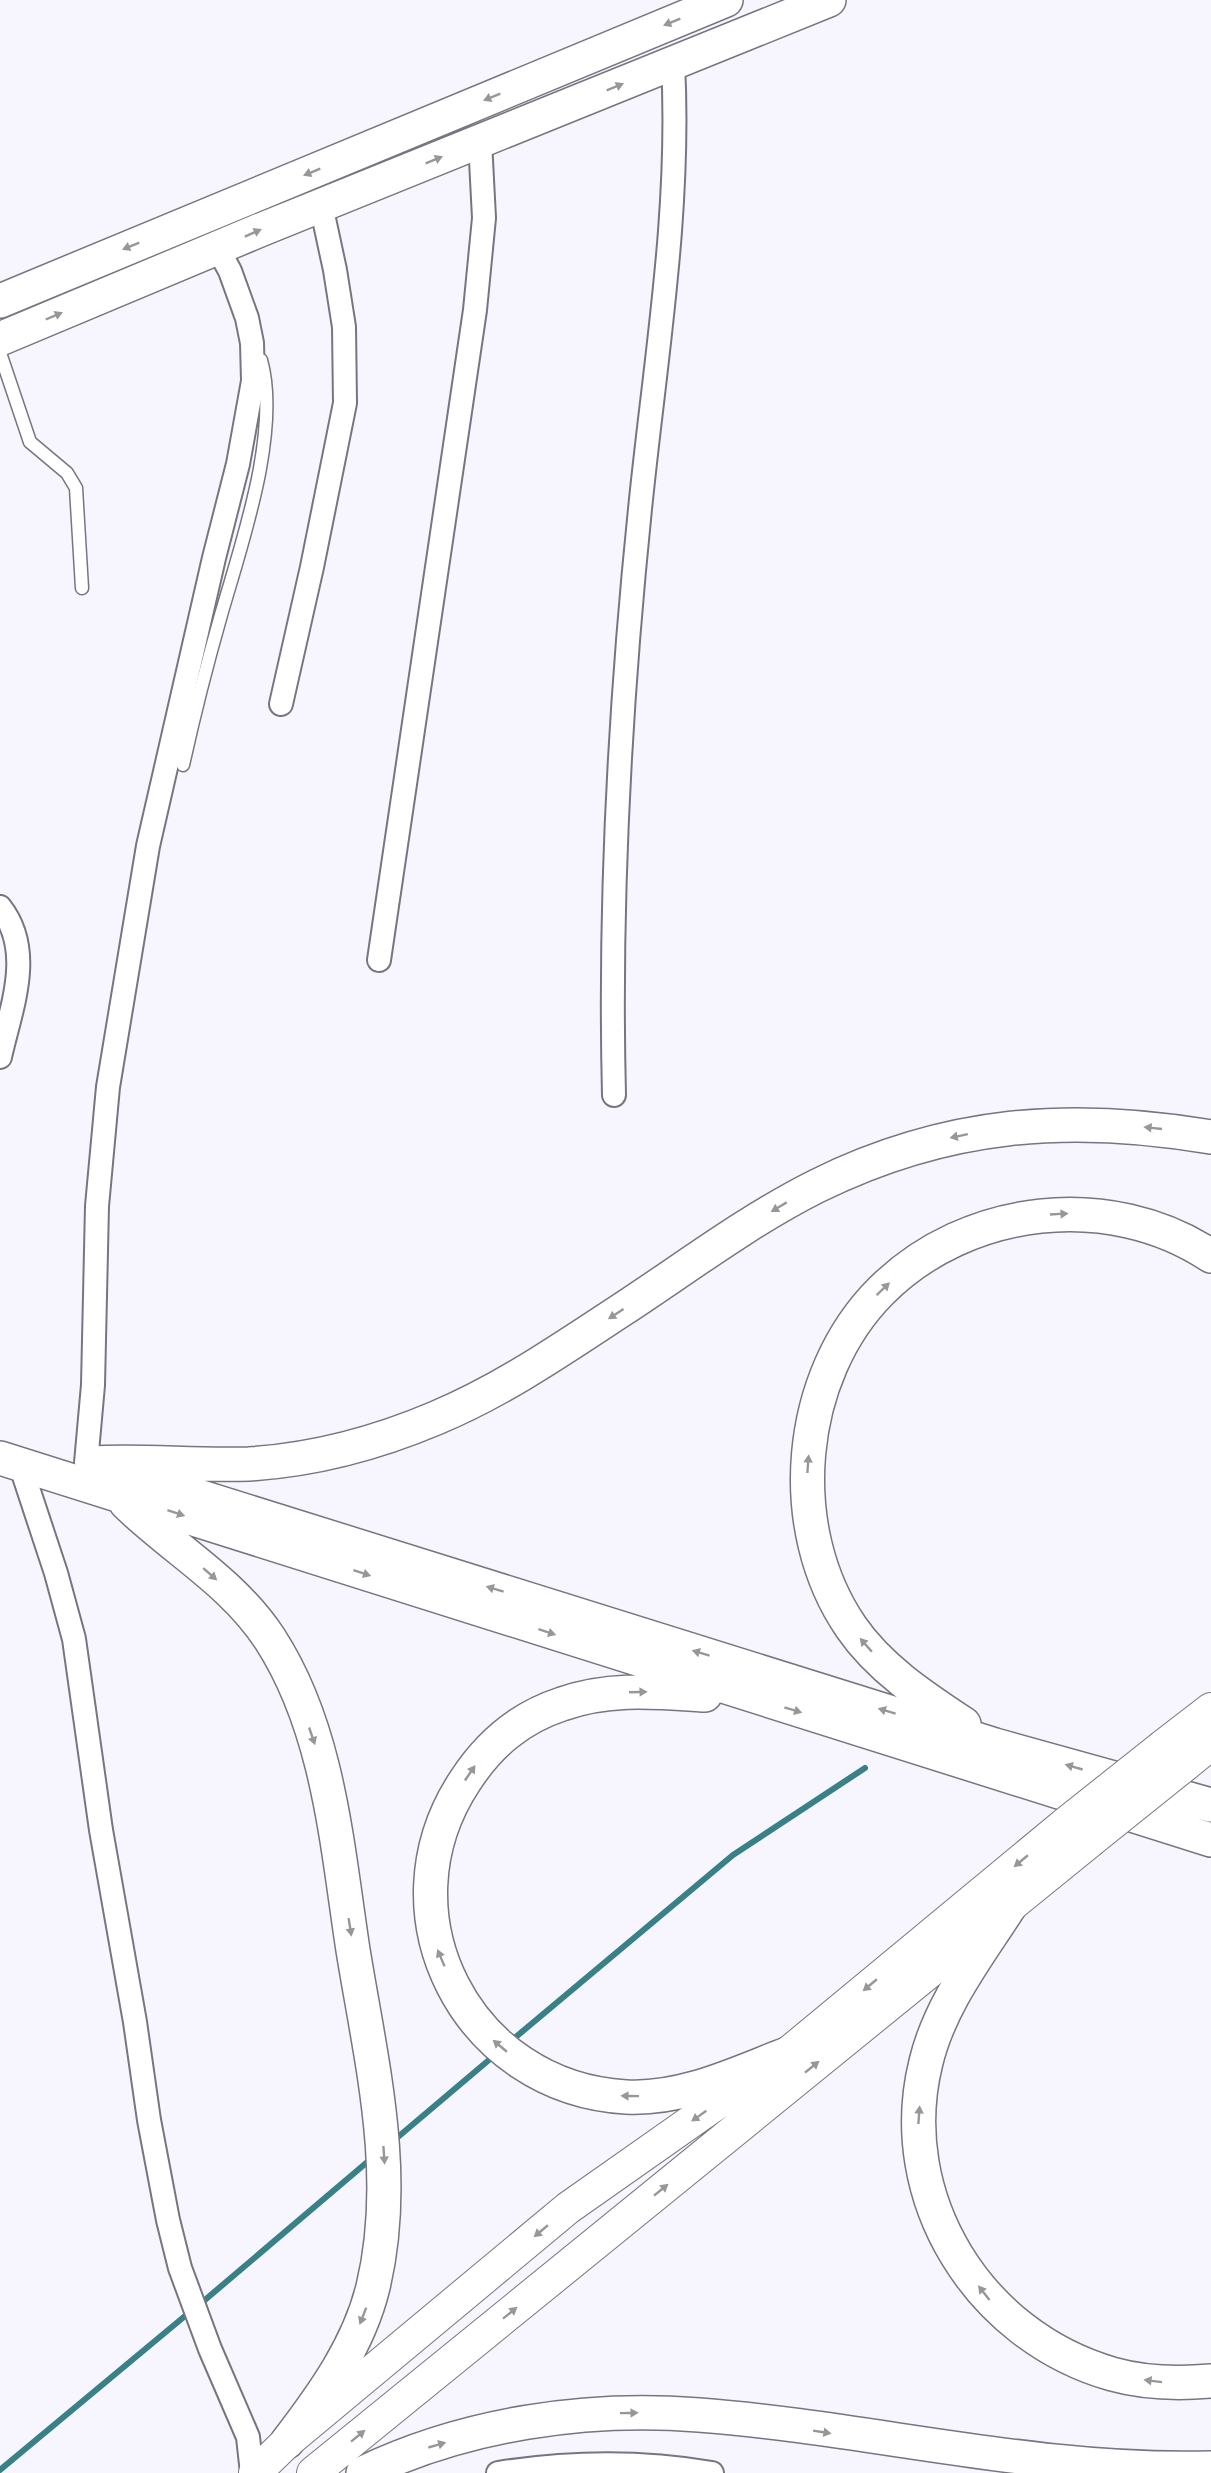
<svg xmlns="http://www.w3.org/2000/svg" width="1211" height="2473" font-family="Commissioner,sans-serif">
<rect width="100%" height="100%" fill="#f7f6ff"/>
<g fill="none" stroke-linecap="round" stroke-linejoin="round">
<path stroke="#398087" stroke-width="6" d="M511 2041 733 1855 865 1768
M392 2142 496 2054
M199 2305 372 2158
M0 2470 191 2311"/>
<defs>
<path id="lane" d="M0 353 30 442 67 473 76 488 82 588
M183 765C194 715 207 664 221 615 241 545 281 432 261 360"/>
<path id="street" d="M281 704 312 567 345 403 344 327 335 270 321 205
M0 907C35 951 11 1008 0 1057
M379 960 475 310 484 218 480 141
M614 1095C609 898 620 704 640 509 655 360 681 213 673 63
M86 1463 93 1385 97 1206 108 1087 148 846 214 558 238 464 253 381 252 343 247 318 230 271 218 249
M20 1464 56 1573 74 1639 101 1830 135 2022 149 2120 168 2220 180 2268 210 2349 248 2437 252 2473
M498 2473C568 2462 642 2461 712 2473"/>
<path id="secondary" d="M1163 1746 1211 1709
M1185 1765 1211 1744
M255 2473 287 2442 568 2208 787 2054 1066 1823
M313 2473 1089 1842"/>
<path id="primary" d="M0 301 726 0
M0 339 260 230 829 0"/>
<path id="highway" d="M0 1458 1211 1840
M92 1463C144 1460 196 1466 249 1464 313 1460 377 1443 436 1418 503 1390 562 1349 623 1309 687 1267 749 1220 817 1186 946 1122 1071 1113 1211 1137
M131 1475 995 1745 1211 1805
M126 1503C173 1549 233 1582 270 1639 329 1730 337 1846 353 1950 371 2061 400 2175 373 2287 359 2345 323 2395 287 2442
M705 1695C657 1692 609 1687 562 1704 519 1718 489 1744 465 1781 377 1914 467 2088 626 2097 682 2100 735 2074 787 2054
M964 1724C923 1697 879 1668 851 1627 783 1528 796 1376 881 1291 967 1205 1110 1189 1211 1256
M1010 1906C978 1956 940 2004 926 2062 892 2198 979 2336 1112 2374 1144 2383 1177 2384 1211 2381
M363 2473C465 2424 586 2406 699 2415 870 2428 1038 2473 1211 2468"/>
</defs>
<use href="#lane" stroke="#777680" stroke-width="15"/>
<use href="#street" stroke="#777680" stroke-width="26"/>
<use href="#secondary" stroke="#777680" stroke-width="34"/>
<use href="#primary" stroke="#777680" stroke-width="36"/>
<use href="#highway" stroke="#777680" stroke-width="36"/>
<use href="#lane" stroke="#fff" stroke-width="12"/>
<use href="#street" stroke="#fff" stroke-width="22"/>
<use href="#secondary" stroke="#fff" stroke-width="32"/>
<use href="#primary" stroke="#fff" stroke-width="33"/>
<use href="#highway" stroke="#fff" stroke-width="33"/>
<defs>
<path id="secondary-bridge" d="M1066 1823 1163 1746
M1089 1842 1185 1765"/>
</defs>
<use href="#secondary-bridge" stroke="#777680" stroke-width="34" stroke-linecap="butt"/>
<use href="#secondary-bridge" stroke="#fff" stroke-width="32"/>
</g>
<defs><path id="oneway-solid" d="M-6-.8H1V-3.2L6.5 0L1 3.2V.8H-6Z" transform="scale(1.5)"/></defs>
<g fill="#979798">
<use href="#oneway-solid" transform="translate(672 22) rotate(158)"/>
<use href="#oneway-solid" transform="translate(615 87) rotate(-22)"/>
<use href="#oneway-solid" transform="translate(492 97) rotate(158)"/>
<use href="#oneway-solid" transform="translate(434 160) rotate(-22)"/>
<use href="#oneway-solid" transform="translate(312 172) rotate(158)"/>
<use href="#oneway-solid" transform="translate(253 233) rotate(-24)"/>
<use href="#oneway-solid" transform="translate(131 246) rotate(158)"/>
<use href="#oneway-solid" transform="translate(54 316) rotate(-23)"/>
<use href="#oneway-solid" transform="translate(1153 1128) rotate(-174)"/>
<use href="#oneway-solid" transform="translate(959 1136) rotate(168)"/>
<use href="#oneway-solid" transform="translate(779 1207) rotate(149)"/>
<use href="#oneway-solid" transform="translate(1059 1214) rotate(-3)"/>
<use href="#oneway-solid" transform="translate(883 1289) rotate(-44)"/>
<use href="#oneway-solid" transform="translate(616 1314) rotate(147)"/>
<use href="#oneway-solid" transform="translate(808 1464) rotate(-86)"/>
<use href="#oneway-solid" transform="translate(176 1513) rotate(18)"/>
<use href="#oneway-solid" transform="translate(362 1573) rotate(18)"/>
<use href="#oneway-solid" transform="translate(210 1574) rotate(41)"/>
<use href="#oneway-solid" transform="translate(495 1589) rotate(-163)"/>
<use href="#oneway-solid" transform="translate(547 1632) rotate(18)"/>
<use href="#oneway-solid" transform="translate(866 1645) rotate(-131)"/>
<use href="#oneway-solid" transform="translate(701 1653) rotate(-163)"/>
<use href="#oneway-solid" transform="translate(638 1692) rotate(-2)"/>
<use href="#oneway-solid" transform="translate(793 1710) rotate(17)"/>
<use href="#oneway-solid" transform="translate(887 1711) rotate(-163)"/>
<use href="#oneway-solid" transform="translate(312 1736) rotate(71)"/>
<use href="#oneway-solid" transform="translate(1074 1767) rotate(-164)"/>
<use href="#oneway-solid" transform="translate(470 1773) rotate(-56)"/>
<use href="#oneway-solid" transform="translate(1021 1861) rotate(140)"/>
<use href="#oneway-solid" transform="translate(350 1927) rotate(81)"/>
<use href="#oneway-solid" transform="translate(441 1958) rotate(-113)"/>
<use href="#oneway-solid" transform="translate(870 1985) rotate(140)"/>
<use href="#oneway-solid" transform="translate(500 2046) rotate(-140)"/>
<use href="#oneway-solid" transform="translate(812 2067) rotate(-39)"/>
<use href="#oneway-solid" transform="translate(630 2096) rotate(-179)"/>
<use href="#oneway-solid" transform="translate(919 2115) rotate(-86)"/>
<use href="#oneway-solid" transform="translate(699 2116) rotate(145)"/>
<use href="#oneway-solid" transform="translate(384 2155) rotate(86)"/>
<use href="#oneway-solid" transform="translate(661 2190) rotate(-39)"/>
<use href="#oneway-solid" transform="translate(541 2231) rotate(140)"/>
<use href="#oneway-solid" transform="translate(984 2293) rotate(-128)"/>
<use href="#oneway-solid" transform="translate(510 2313) rotate(-39)"/>
<use href="#oneway-solid" transform="translate(363 2316) rotate(111)"/>
<use href="#oneway-solid" transform="translate(1153 2381) rotate(-173)"/>
<use href="#oneway-solid" transform="translate(629 2413) rotate(-1)"/>
<use href="#oneway-solid" transform="translate(822 2432) rotate(9)"/>
<use href="#oneway-solid" transform="translate(358 2436) rotate(-39)"/>
<use href="#oneway-solid" transform="translate(437 2445) rotate(-16)"/>
</g>
</svg>
